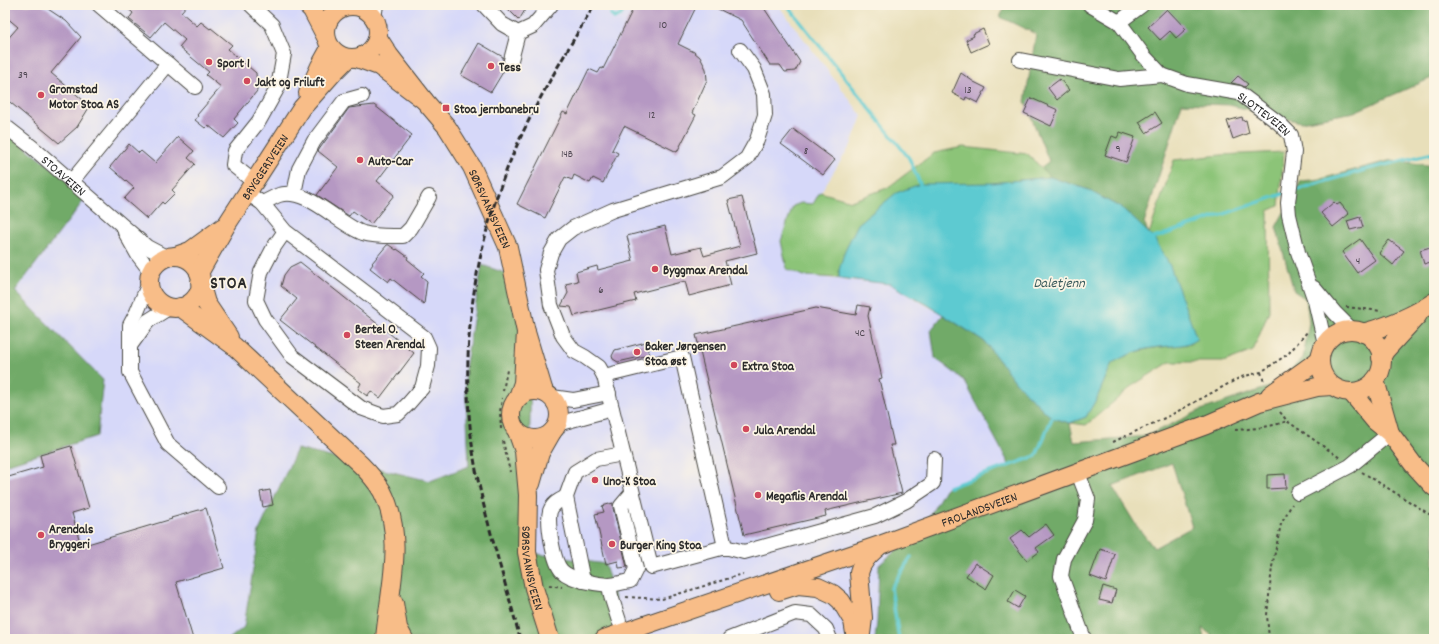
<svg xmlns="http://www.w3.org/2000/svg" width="1439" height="644" font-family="Dekko,sans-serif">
<rect width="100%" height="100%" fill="#fcf5e5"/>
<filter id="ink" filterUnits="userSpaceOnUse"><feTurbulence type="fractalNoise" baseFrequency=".025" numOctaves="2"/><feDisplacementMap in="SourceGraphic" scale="8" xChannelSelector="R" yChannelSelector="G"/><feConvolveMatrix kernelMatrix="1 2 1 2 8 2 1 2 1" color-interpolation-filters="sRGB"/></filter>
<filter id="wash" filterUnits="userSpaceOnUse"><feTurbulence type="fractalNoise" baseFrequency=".012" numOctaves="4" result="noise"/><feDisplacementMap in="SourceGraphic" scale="16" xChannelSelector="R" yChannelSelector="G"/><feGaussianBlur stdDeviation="0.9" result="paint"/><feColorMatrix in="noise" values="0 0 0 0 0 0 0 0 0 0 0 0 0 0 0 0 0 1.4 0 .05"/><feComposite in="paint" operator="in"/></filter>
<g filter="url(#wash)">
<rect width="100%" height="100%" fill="#e8dfba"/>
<path fill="#d6d8f9" d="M5 5H778L862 116 851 145 813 204 801 203 804 276 890 284 943 315 931 330 935 358 964 380 1010 466 945 489 877 622 875 639H627L531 553 482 265 465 370 469 466 430 481 297 449 259 531 244 627 229 639H5V465L97 436 103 380 15 291 87 195 5 132Z"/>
<path fill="#8cc478" stroke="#5c7852" d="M963 147 1028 154 1050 177 992 183 839 270V278L804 276 787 269 781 241 793 206 801 203 813 204 820 192 851 201 887 188 934 153Z
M1284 152 1279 206 1268 211 1269 311 1253 351 1223 362H1170L1135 384 1086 425 1071 423 1086 417 1111 363 1128 354 1152 348 1191 344 1154 238 1149 234 1174 160 1221 155Z"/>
<path fill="#71aa68" stroke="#4e6a4a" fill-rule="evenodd" d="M1006 5H1434V77L1354 112 1301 122 1229 105 1182 103 1144 223 1149 234 1123 209 1086 189 1050 177 1041 168 1049 161 1025 102 1036 34 1000 17Z
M5 132 88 195 15 291 103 380 97 436 5 465Z
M1392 160 1434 166V639H1217L1202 628 1204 639H875L877 622 879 565 923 527 945 489 1010 466 964 380 935 358 931 330 943 315 984 341 1018 385 1052 418 1070 423 1074 442 1147 436 1201 410 1272 386 1303 358 1309 322 1306 299 1294 291 1276 227 1301 181 1321 179ZM1172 463 1192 527 1154 548 1136 525 1112 486Z
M482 265 517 277 532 335 528 504 531 553 605 564 627 639H229L244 627 259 531 297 449 430 481 469 466 465 370Z"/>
<path fill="#5dcad1" stroke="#447a7e" d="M1050 177 1086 189 1123 209 1154 238 1170 266 1197 339C1185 348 1167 345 1152 348 1138 350 1125 356 1112 363L1097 398 1086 417 1070 423 1052 418 1018 385 984 341 928 305 890 284 839 278V270L845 250 858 224 896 193 920 184 992 183Z"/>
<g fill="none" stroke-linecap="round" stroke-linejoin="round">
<path stroke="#5dcad1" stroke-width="3.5" d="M787 5 909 158 920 184
M611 14 614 18 621 15 626 5
M1292 191 1368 169 1434 153
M1154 238 1286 193
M949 487 1036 456 1052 418
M899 639 891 588 911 557"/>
</g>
<g id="blocks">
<path fill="#b598c3" d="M5 5H42L66 21 81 37 51 73 90 106 77 127 59 143 5 98V42L18 27 5 16Z
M124 5H187L181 12 197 26 201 22 210 29 211 28 232 45 228 49 256 73 257 91 234 119 238 123 224 138 208 125 205 128 195 120 198 116 197 115 221 87 206 75 209 72 179 47 185 40 164 22 151 37 129 19 133 13Z
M504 5H528L519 20Z
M635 5H697L678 44 694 52 700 57 706 69 707 80 692 113 696 115 677 152 624 126 612 150 618 153 603 183 593 178 590 183 574 175 572 180 565 177 545 218 517 204 563 112 567 114 589 69 598 73 601 68 603 69Z
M710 5H762L800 62 795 71 785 72 780 65H770L741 20Z
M1167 9 1186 29 1176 38 1170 31 1160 40 1148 27Z
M983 29 989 44 971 52 966 40 974 36 973 34Z
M479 43 503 57V63L506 67 491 92 461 75Z
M961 73 974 82 986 88 978 103 966 97 965 100 952 93Z
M1238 76 1248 84 1245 87 1240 85 1231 83Z
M1060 79 1069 90 1057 100 1048 88Z
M1031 98 1058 110 1051 126 1024 113Z
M374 105 412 135 377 181 394 195 371 224 353 211 349 216 317 195 338 167 318 151 349 108Z
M1155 112 1162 123 1146 133 1139 122Z
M1242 117 1243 121 1246 120 1249 133 1233 139 1227 121Z
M793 129 835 160 823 175 781 144Z
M1120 132 1135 137 1126 162 1105 155 1112 136 1117 138Z
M178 137 194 151 188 158 195 164 172 190 175 193 164 204 162 202 147 219 124 199 134 188 110 167 129 144 139 153 141 151 155 163Z
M742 197 757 253 725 261 731 285 689 296 685 281 634 294 636 301 574 316 571 307 561 306 568 293 566 284 578 281 576 272 597 266 598 270 633 261 627 236 665 226 672 254 701 247 704 256 740 246 728 200Z
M1334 202 1337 205 1340 203 1349 214 1333 227 1321 213Z
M1360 217 1363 227 1350 230 1347 221Z
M1360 239 1375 260 1357 273 1342 252Z
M1389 240 1404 251 1393 265 1379 253Z
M387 245H389L396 250 397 249 408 257 407 259 424 273 421 276 427 281 424 304 391 278 388 282 370 268 373 264 372 263Z
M1434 246V261L1424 264 1420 250Z
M300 262 414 353 380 398 371 391 367 396 358 389 361 383 280 320 297 299 281 286 284 275 290 267Z
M858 305 870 307 868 316 882 378 879 379 894 445H890L902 493 825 511 826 516 744 535 696 335 816 308 856 315Z
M646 342 649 355 618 362 613 359 612 356 615 350Z
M71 446 89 508 72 513 81 546 172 519 171 518 206 508 224 568 176 582 193 639H5V478L43 467 40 455Z
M1285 474 1286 488 1267 489V475Z
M270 490 273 505 263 507 260 492Z
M613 503V508L627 567 619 568 618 561 606 564 595 514 604 512 602 506Z
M1046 524 1054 535 1036 548 1039 552 1027 561 1010 539 1022 530 1029 537Z
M1100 549 1115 554 1106 582 1090 576Z
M975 563 994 575 986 589 966 576Z
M1103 586 1116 590 1112 603 1099 600Z
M1015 590 1025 596 1018 608 1008 602Z"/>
</g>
</g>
<g filter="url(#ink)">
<use href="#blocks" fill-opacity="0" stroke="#474640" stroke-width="1"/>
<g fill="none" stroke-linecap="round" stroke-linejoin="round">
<defs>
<g id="minor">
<path d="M99 5 195 87"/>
<path d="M251 5 272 25 284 54 278 87 259 121 235 151 233 165 254 182"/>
<path d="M484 5 502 24 518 33 533 26 551 5"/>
<path id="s1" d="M1090 5 1119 22 1144 56 1162 75 1187 84 1239 93 1279 123 1291 135 1294 152 1288 203 1289 215 1298 252 1315 301 1325 344"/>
<path d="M374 18 376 5"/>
<path d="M1119 22 1142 5"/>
<path d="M740 50 754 69 764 94 765 115 757 140 747 158 722 177 613 210 573 228 559 239 551 253 546 270 551 305 563 336 574 351 585 357 599 367 604 376 651 567 725 547 744 552 875 516 906 501 933 483 934 459"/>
<path d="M511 60 518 33"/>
<path d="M1020 60 1119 79 1162 75"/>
<path id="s2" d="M5 126 32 147 147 247 166 257"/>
<path d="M71 182 168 64"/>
<path d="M247 193 262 203 285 231 424 337 429 348 428 366 422 388 408 404 398 414 383 416 361 408 292 356 265 319 256 300 261 272 274 247 285 231"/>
<path d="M294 194 299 169 314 141 344 101 362 96"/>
<path d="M262 203C268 201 273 197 279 195 306 186 339 225 363 233 376 237 390 236 403 236L411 228 429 197"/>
<path d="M125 232 138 255 151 272"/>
<path d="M149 283 137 312 130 325V372L168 444 218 487"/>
<path d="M1314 288 1335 313 1352 330"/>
<path d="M130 346 148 321 170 307"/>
<path d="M604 376 682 357 725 547"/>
<path d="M552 397 573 400 609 393"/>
<path d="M557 424 612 409"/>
<path d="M1078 473 1088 499 1085 520 1064 559 1061 576 1084 639"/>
<path d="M1298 493 1350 466 1390 433"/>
<path d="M566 497C560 500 553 503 550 511 547 522 553 562 562 571 571 580 596 584 609 585 616 585 623 582 630 581L636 569 621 506 632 493"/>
<path d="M583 581 566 497 575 472 596 459 623 454"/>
<path d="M609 585 611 596 619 621"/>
<path d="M729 639 795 613 811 615 826 629 830 639"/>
</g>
<g id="major">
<path d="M307 5 312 10 326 37"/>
<circle cx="352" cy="32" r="26"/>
<path d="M357 58 379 66 424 100 389 55 378 38"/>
<path d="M308 93 320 66 330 48"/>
<path id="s3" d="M424 100 447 127 472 167 508 247 526 332"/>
<path d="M176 256 190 251 223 227"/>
<circle cx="175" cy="282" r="26"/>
<path id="s4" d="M199 273 227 224 302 108 333 73 348 58"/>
<path d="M200 282 206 303 229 337"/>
<path d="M180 307 234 346 361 465C369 473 376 481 382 491 406 538 389 590 385 639"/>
<circle cx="1351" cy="361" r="31"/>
<path d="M1363 333C1388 326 1413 316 1434 302"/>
<path d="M1381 358 1385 351 1418 315"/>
<path d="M1375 380 1390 433"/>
<circle cx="535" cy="415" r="24"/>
<path d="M1351 392 1375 421 1390 433 1413 464 1434 487"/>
<path d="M1270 395 1320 359"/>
<path d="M518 397 523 383 526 332 544 392"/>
<path id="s5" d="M517 431 524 451 528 495 527 552 534 588 550 639"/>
<path d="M531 484 540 453 552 432"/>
<path d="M779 591 798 585 818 587 833 594 841 601 853 621 856 639"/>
<path d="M394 603 398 628 404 639"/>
<path d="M861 634 863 618 859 573C862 561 869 555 878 547"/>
<path id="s6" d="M604 639 880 545 1206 425 1259 402 1317 387 1332 386"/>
</g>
</defs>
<use href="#minor" stroke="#474640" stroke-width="16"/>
<use href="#major" stroke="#474640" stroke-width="20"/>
<path stroke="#474640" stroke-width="2" stroke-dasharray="3 3" stroke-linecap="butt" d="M1346 307 1382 311
M1261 372 1264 382
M503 391 507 370
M1280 412 1287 421 1340 458
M501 429 500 412 502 398
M1235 430C1252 429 1271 427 1287 421
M503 441 510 472
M1113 442 1169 416 1241 377 1261 372 1288 354 1308 331
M1362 472 1434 517
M549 585 562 587
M626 597 662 599 743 574
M1269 639 1267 615 1272 567 1281 524 1292 504"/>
<use href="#minor" stroke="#fff" stroke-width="14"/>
<use href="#major" stroke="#f8bd88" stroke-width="18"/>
<path stroke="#2b2b2b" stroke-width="3" stroke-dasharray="6 3" stroke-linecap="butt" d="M520 639C506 583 487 527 476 470 457 365 471 251 514 152 536 101 566 53 594 5"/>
</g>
</g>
<g fill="#d1495b" stroke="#fcf5e5" stroke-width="1.5">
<circle cx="209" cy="62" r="4"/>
<circle cx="491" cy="66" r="4"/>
<circle cx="247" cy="81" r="4"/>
<circle cx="41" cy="95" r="4"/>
<rect x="442" y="104" width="8" height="8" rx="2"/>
<circle cx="360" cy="160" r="4"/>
<circle cx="655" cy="269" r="4"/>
<circle cx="347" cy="335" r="4"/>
<circle cx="637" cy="352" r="4"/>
<circle cx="734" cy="365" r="4"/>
<circle cx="746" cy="429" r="4"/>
<circle cx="595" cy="480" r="4"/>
<circle cx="758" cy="495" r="4"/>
<circle cx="41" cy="535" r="4"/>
<circle cx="612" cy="544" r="4"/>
</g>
<g text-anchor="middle" stroke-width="3.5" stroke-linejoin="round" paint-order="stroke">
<g font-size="11" fill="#4e4651">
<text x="663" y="28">10</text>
<text x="23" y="78">39</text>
<text x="968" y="93">13</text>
<text x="652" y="118">12</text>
<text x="1118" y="152">9</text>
<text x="806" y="154">8</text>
<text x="567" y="157">14B</text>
<text x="1358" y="264">4</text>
<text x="601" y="293">6</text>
<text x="860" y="336">4C</text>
</g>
<g font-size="13" font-weight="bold" fill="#2b2b2b" stroke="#fcf5e5" text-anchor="start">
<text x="217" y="67">Sport 1</text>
<text x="499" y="71">Tess</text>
<text x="255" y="86">Jakt og Friluft</text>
<text x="49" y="93">Gromstad<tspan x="49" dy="15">Motor Stoa AS</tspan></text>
<text x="454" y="113">Stoa jernbanebru</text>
<text x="368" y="165">Auto-Car</text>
<text x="663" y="274">Byggmax Arendal</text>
<text x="355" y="333">Bertel O.<tspan x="355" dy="15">Steen Arendal</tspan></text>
<text x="645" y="350">Baker Jørgensen<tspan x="645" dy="15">Stoa øst</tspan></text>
<text x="742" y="370">Extra Stoa</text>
<text x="754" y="434">Jula Arendal</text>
<text x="603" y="485">Uno-X Stoa</text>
<text x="766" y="500">Megaflis Arendal</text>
<text x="49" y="533">Arendals<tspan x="49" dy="15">Bryggeri</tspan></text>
<text x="620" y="549">Burger King Stoa</text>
</g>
<g font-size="13" fill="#2b2b2b" stroke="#fcf5e5">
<text dy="5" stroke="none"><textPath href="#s1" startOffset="214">SLOTTEVEIEN</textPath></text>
<text dy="5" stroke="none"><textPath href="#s4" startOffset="125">BRYGGERIVEIEN</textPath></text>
<text dy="5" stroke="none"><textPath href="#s2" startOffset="77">STOAVEIEN</textPath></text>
<text dy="5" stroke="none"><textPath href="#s3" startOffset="128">SØRSVANNSVEIEN</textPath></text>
<text dy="5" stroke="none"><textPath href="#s6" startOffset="397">FROLANDSVEIEN</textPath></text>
<text dy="5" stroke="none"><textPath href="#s5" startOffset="139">SØRSVANNSVEIEN</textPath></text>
</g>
<g font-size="14" font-style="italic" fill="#3a5b5d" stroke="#fcf5e5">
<text x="1059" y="287">Daletjenn</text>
</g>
<g font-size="17" font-weight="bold" letter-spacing="1" fill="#2b2b2b" stroke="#fcf5e5">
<text x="229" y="288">STOA</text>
</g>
</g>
<rect width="1439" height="644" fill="none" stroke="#fcf5e5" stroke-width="20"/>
</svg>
